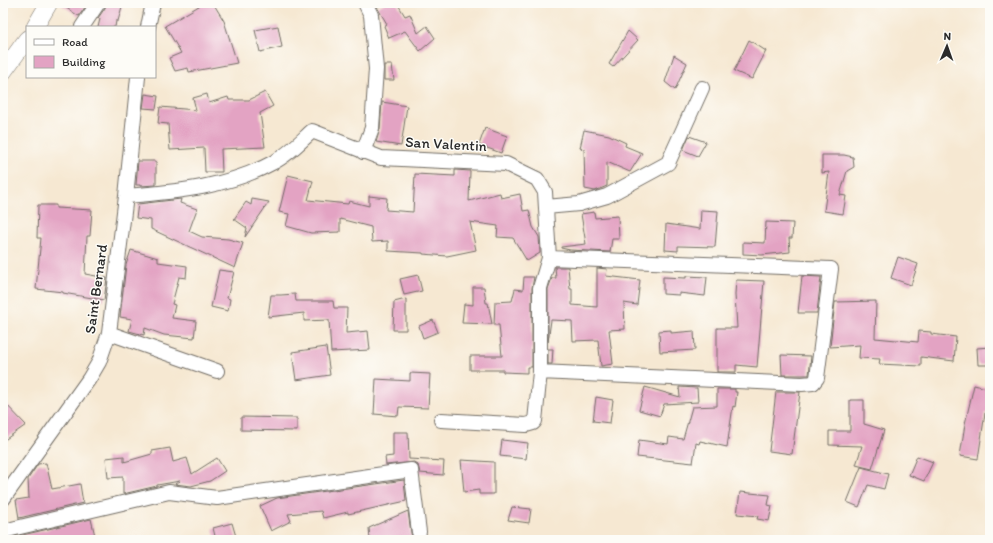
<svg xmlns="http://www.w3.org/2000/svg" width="993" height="543" font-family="Itim,sans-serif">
<rect width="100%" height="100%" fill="#fdfcf7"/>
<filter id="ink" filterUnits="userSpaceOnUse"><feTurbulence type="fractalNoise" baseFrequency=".025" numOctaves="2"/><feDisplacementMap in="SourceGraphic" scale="8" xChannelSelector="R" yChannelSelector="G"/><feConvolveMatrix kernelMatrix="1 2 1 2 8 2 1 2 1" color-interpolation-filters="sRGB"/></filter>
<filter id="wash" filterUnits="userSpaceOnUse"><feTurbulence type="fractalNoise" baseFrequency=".012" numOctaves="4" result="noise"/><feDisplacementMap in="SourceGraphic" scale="16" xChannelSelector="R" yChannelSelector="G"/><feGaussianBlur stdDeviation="0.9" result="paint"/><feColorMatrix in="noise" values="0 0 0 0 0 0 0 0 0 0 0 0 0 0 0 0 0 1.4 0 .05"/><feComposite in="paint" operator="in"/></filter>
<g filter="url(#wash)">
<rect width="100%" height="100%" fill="#f6e8d2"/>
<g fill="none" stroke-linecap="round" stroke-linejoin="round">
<path stroke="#6f9fd9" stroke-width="4.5" d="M986 540 990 538"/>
</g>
<g id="blocks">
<path fill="#e3a3c3" d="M59 3H88L79 16 77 15Z
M106 3H123L118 21H116L115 27H98L100 19 98 18 105 8Z
M204 3H213L224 21 237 63 189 72 188 68 175 71 169 58 181 53 165 26Z
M385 3H397L405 16 410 14 418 33 427 26 435 38 420 51 405 31 389 38 384 26 387 24 377 7Z
M278 26 282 47 260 52 255 30Z
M628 31 638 40 613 67 609 64Z
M749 40 766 51 752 79 734 71Z
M674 55 687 63 675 90 665 82Z
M384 65H392L394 80H384Z
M265 92 273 106 260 113 265 147 221 149 222 172H205L204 148 170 150 168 124 158 123 160 107 196 110 193 98 207 94 209 103 228 97 229 100H249Z
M145 94 158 96 156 109 143 108Z
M382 102 407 106 401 146 376 142 380 129Z
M485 128 507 136 501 153 479 145Z
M584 130 609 135 626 143 625 146 642 153 630 172 607 162V186L595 191 585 189 584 149 580 148Z
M689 136 706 142 698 156 683 150Z
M822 155H844L853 157 854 167 847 171 840 195 846 196 843 214 824 211 829 172 822 173Z
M138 161H156V185L140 186V185H136Z
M455 170 470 171 469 201 500 193 501 198 520 194 523 211 529 210 533 227 539 237 540 253 527 261 513 238 497 237 498 226 470 222 476 250 447 256 423 254V253L388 251V241L372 242 371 227 340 219V232L311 233 286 226 289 214 279 212 288 175 313 181 308 200 348 204 349 201 369 206V196L387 198 386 210 413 212 415 174 455 176Z
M181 199 180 203 197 209 189 231 202 237 228 239 243 243 235 268 151 229V220L136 218 138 204Z
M252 199 269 202 245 237 247 228 234 219 246 202 251 205Z
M38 205H56V208L92 210 90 236H87L85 274 107 278 104 300 63 293V292L36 289 41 238H37Z
M701 210 718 211 715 247 678 246V251L665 250 666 224 700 229Z
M594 212 595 218 618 216 619 239H612L610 252 570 250 561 248V247L586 244 581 214Z
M766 222 793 223 792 238H789L790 252 762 255 743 254V242L765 243Z
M131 250 158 258V262L187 266 186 278 179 277 172 304 175 305 172 318 196 321 194 338 164 335 145 328 144 335 129 331 132 319 120 317 126 265Z
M898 257 918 264 911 285 891 278Z
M555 267H568L570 289H572V305L597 307V268L607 269 606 276 640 280 637 305 624 303 625 329 609 330 613 364 601 366 598 340 573 341 572 321 551 320 548 342V289L552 278H556Z
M219 270 234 272 227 298 230 299 228 311 211 307Z
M418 275 422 291 404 295 400 279Z
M686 276 707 277 705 296 679 293V295L663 294V277L686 278Z
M802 276 821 277 817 313H798Z
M524 277H534L532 288V367H527V373L503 372V370H470V356H502L499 325H494L495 302 512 301 515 289 523 290Z
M736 280 764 281 757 367 736 365V372H717V328H737L735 294Z
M473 287H484L486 303H488L492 324 462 323 464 304 473 305Z
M295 294 296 301H333L334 308H347L346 333 368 331 370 350 331 352 329 320 304 321V313L268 317 271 295H281Z
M406 299V330H393L394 302Z
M876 301 875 338 918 342 919 331 931 332V334L956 337 954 361 921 357V366L879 364 880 359 859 358 860 345 830 347 835 302Z
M433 320 438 332 423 338 419 326Z
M671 330V333L694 331 695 350 660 352 659 331Z
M326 347 330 375 296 380 292 352Z
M990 347V365H978L977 348Z
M548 349H553L552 364H548Z
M781 355 811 356 809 375H782Z
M410 373 430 374 428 408 399 407 398 416 374 414 376 379 410 381Z
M974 385 990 389V414L985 413 978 459 960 456 965 424Z
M645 387 680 397 679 387 697 388 698 402 664 404 660 416 639 410Z
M717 389H735V392H737L735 407 733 406 727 447 700 441 699 444 696 443 693 463 637 457 639 440 668 444 669 437 683 439 692 407 717 406Z
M776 392H800L792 454 769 451Z
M596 397 613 400 610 423 593 421Z
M850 400H864V424L884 430 872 469 856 465 862 446 829 445V431H850Z
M3 401 26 425 3 441Z
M241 417 297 418V431L241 430Z
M393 432H408L409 459 444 461 443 475 420 473 418 465 414 462 386 465 385 457 393 456Z
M502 440 528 443 526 459 500 456Z
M170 448 173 462 187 458 192 474 217 458 225 471 210 481 191 486 175 484 180 481 157 485V486L123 494V477L108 478 106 458 124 456V462L152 454V451Z
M917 456 933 462 924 481 909 475Z
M461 460 494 462V494H479V490L464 492Z
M46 463 52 489 80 484 83 503 19 518 16 500 29 498 28 479 38 464Z
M861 467 888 474 884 489 868 485 859 507 847 502Z
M404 480 406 501 348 514V512L323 518 321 511 288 514 291 521 271 531 260 506 277 498Z
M740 492 770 495 768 505 772 506 769 521 757 519 758 516 737 514Z
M512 507 531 509 529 523 508 520Z
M408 511 411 533 413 540H370L369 528Z
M91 519 96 540H14V537Z
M232 523 237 540H216L213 528Z"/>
</g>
</g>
<g filter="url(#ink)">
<use href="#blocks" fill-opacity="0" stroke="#726d65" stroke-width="1"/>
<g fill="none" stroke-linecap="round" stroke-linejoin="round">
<defs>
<path id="minor" d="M82 27 98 3
M148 27 153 3
M363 152 372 128 376 69 371 15 365 3
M126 196C177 192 229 187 274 162 288 155 301 141 312 131L381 158 506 164 537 179 545 192 549 258 540 288V372L535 421 533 423 526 425 441 420
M546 207 579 204 607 196 668 163 702 88
M109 333 217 371
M540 372 802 384 813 383 817 378 831 269 549 258
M3 499 89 379 99 362 109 333 126 196 138 77
M3 531 169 492 217 498 411 470 419 532"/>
<path id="tertiary" d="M35 27 49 3
M3 72 27 39"/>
</defs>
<use href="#minor" stroke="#726d65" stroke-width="16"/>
<use href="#tertiary" stroke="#726d65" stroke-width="18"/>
<use href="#minor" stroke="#fff" stroke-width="14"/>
<use href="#tertiary" stroke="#fff" stroke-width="17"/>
</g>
</g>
<g text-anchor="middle" stroke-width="3" stroke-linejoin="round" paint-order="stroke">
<g font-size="15" fill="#2b2b2b" stroke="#fdfcf7">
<text transform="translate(446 144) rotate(3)" y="5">San Valentin</text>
<text transform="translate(96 289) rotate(-82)" y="5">Saint Bernard</text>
</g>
</g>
<rect width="993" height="543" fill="none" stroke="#fdfcf7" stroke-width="16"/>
<rect x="26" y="26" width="130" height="52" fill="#fdfcf7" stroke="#a9a8a5"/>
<rect x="34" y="39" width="20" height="6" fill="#ffffff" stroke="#a9a8a5"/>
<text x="62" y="46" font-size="12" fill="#2b2b2b">Road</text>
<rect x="34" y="56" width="20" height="12" fill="#e3a3c3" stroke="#a9a8a5"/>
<text x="62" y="66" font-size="12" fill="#2b2b2b">Building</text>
<g transform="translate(947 46) rotate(2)" stroke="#fdfcf7" stroke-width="3" paint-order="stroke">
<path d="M0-3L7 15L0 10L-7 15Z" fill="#2b2b2b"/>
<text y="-6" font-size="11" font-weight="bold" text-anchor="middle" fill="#2b2b2b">N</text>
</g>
</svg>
